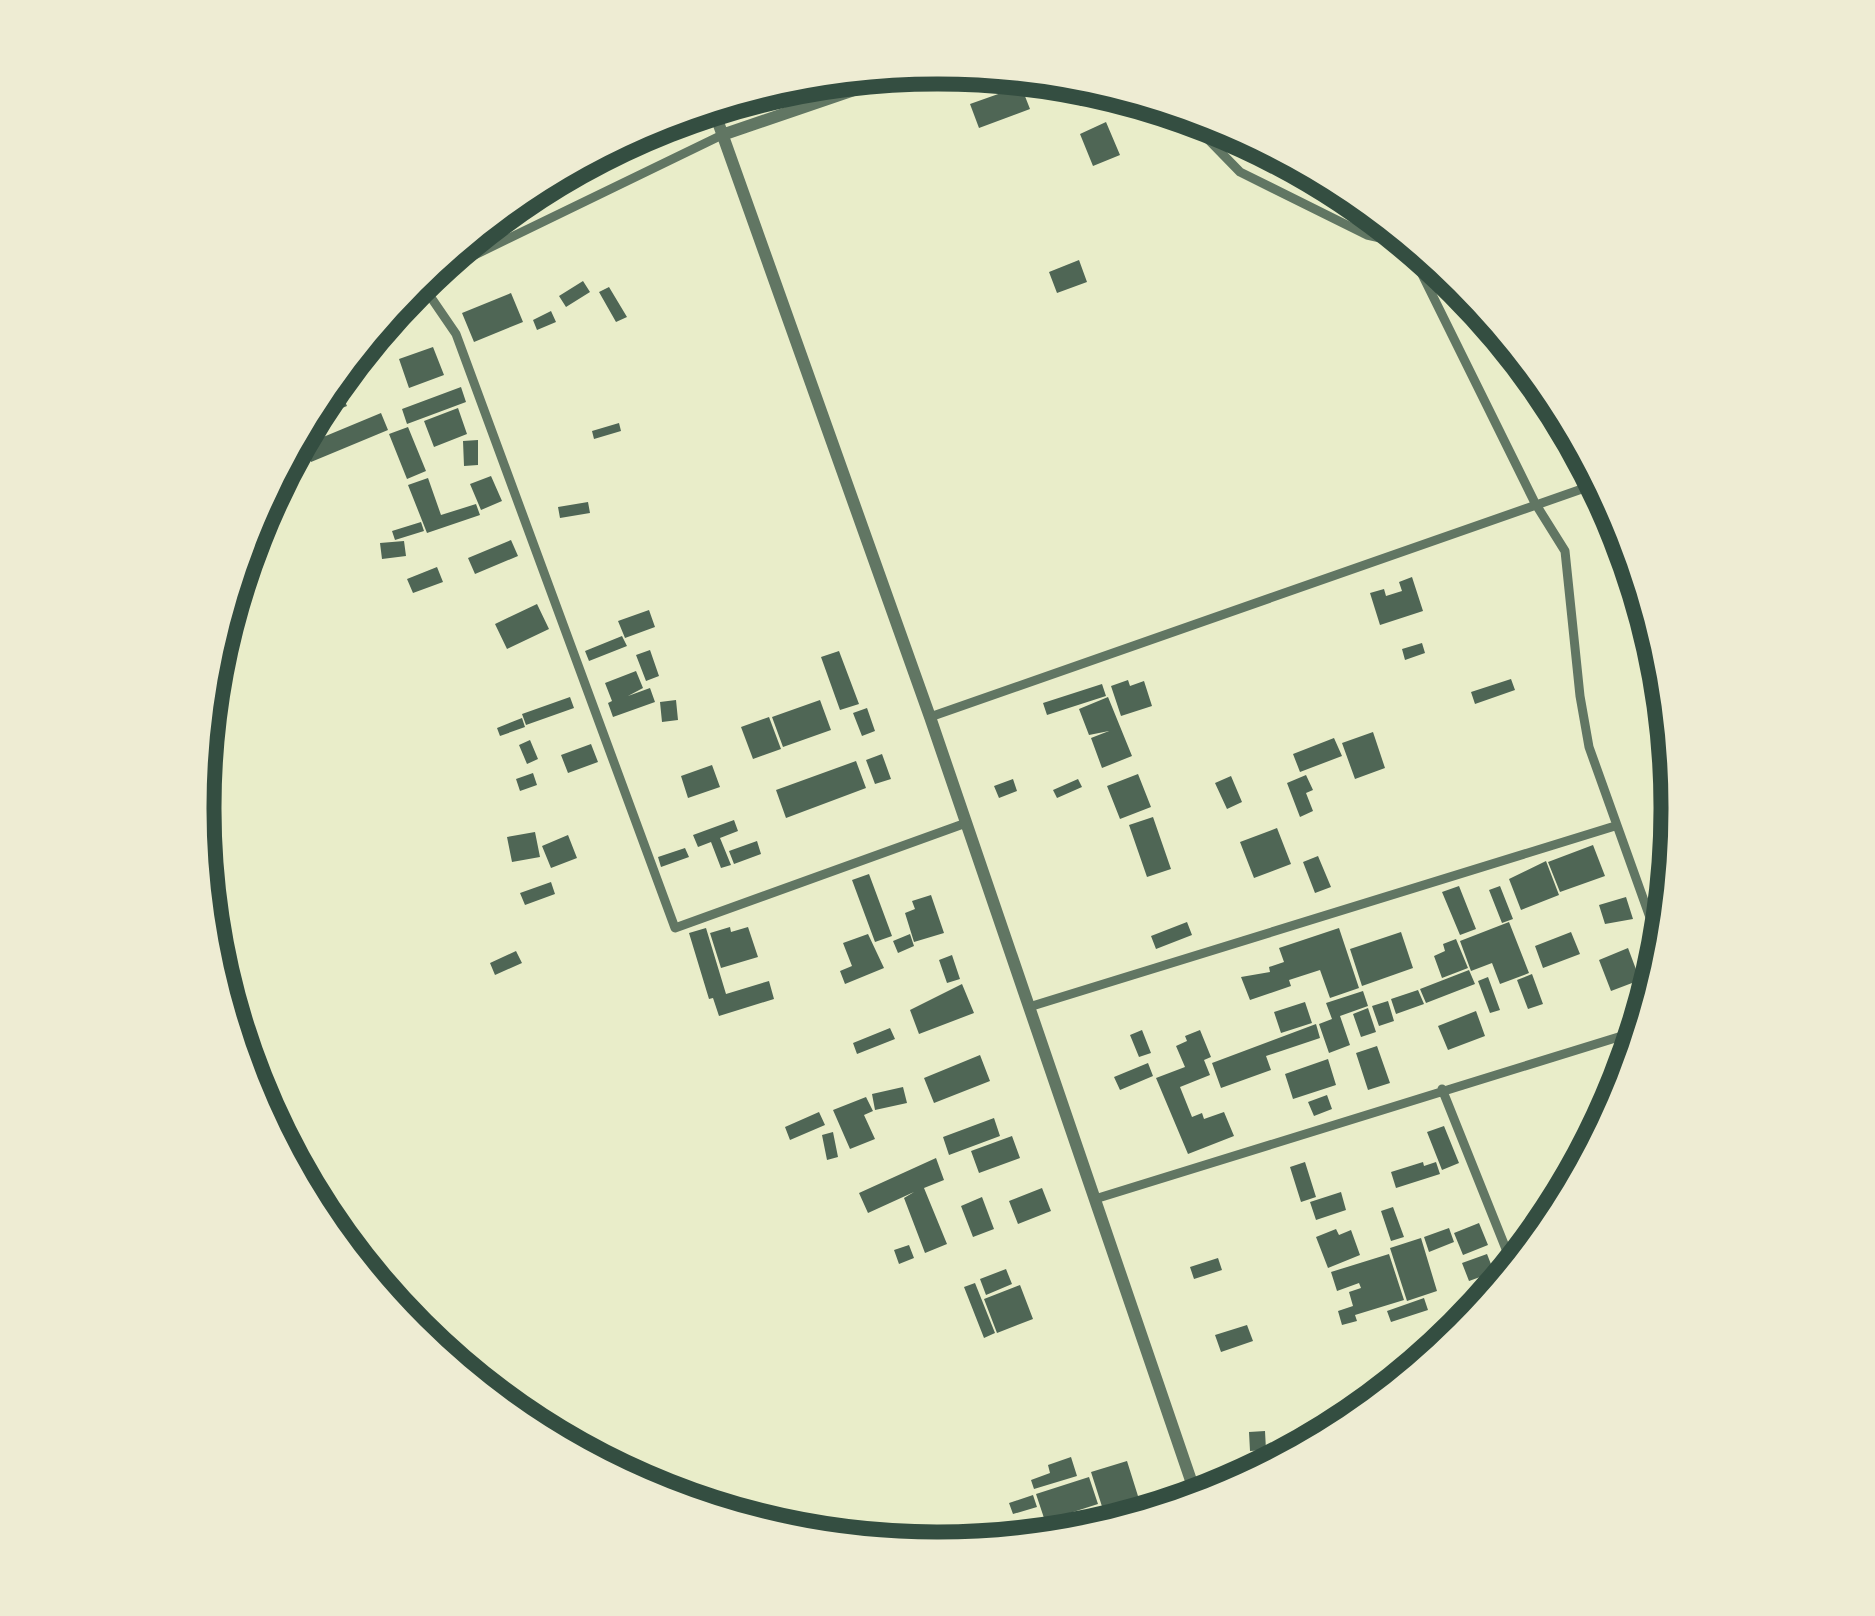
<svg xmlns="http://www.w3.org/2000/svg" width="1875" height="1616" font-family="'Archivo Narrow',sans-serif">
<rect width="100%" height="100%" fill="#e9edc9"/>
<path fill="#4f6655" d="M1021 86 1030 109 979 128 970 104Z
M1075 90 1107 97 1080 106Z
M1106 122 1120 155 1093 166 1080 134Z
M1079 260 1087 282 1057 293 1049 272Z
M583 281 590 292 566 307 559 296Z
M609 287 627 317 616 322 599 292Z
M511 293 523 322 474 342 462 313Z
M551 311 556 322 537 330 533 320Z
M433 347 444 375 409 388 399 359Z
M461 387 466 402 407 424 402 409Z
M339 388 347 406 320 417Z
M458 408 467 434 434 447 424 421Z
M381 413 388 430 311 462 304 445Z
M619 423 621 431 594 439 592 431Z
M408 427 426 471 407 479 389 434Z
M478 440V465L464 466 463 441Z
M491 476 502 501 481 510 470 484Z
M428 478 441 515 476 504 480 515 427 533 408 485Z
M588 502 590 513 560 518 558 507Z
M421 522 424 531 395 540 392 531Z
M511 540 518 556 475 574 468 558Z
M404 541 406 556 382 559 380 543Z
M437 567 443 582 413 593 407 579Z
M1412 577 1423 611 1380 625 1370 593 1384 589 1386 596 1402 591 1399 582Z
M537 604 549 629 507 649 495 624Z
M649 610 655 627 625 638 618 621Z
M622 636 627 646 589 661 585 651Z
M1422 643 1425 653 1405 660 1402 649Z
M650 650 659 676 646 681 636 655Z
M839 651 859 704 840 710 821 657Z
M636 671 643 688 628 696 650 688 655 702 613 717 608 703 612 701 605 683Z
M1511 679 1515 690 1475 704 1471 692Z
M1128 680 1130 686 1144 681 1152 706 1121 716 1111 686Z
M1102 684 1106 696 1047 715 1043 703Z
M570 697 574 708 526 725 522 714Z
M1108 697 1132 756 1102 768 1091 738 1109 731 1089 735 1079 709Z
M676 700 678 720 662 722 660 702Z
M820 700 831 730 783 747 772 717Z
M867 708 875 731 862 736 853 713Z
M769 717 781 749 753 759 741 727Z
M522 718 525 727 500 736 497 728Z
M1373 732 1385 768 1355 779 1342 743Z
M1334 738 1342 756 1300 772 1293 754Z
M530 740 538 759 527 764 519 745Z
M591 744 598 762 568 773 561 755Z
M882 754 891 779 875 784 866 760Z
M856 761 866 788 786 818 776 790Z
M712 765 720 787 688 798 681 776Z
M533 773 537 785 520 791 516 779Z
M1138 774 1151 807 1120 819 1107 786Z
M1306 775 1313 790 1306 793 1313 811 1300 817 1287 783Z
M1231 776 1242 802 1227 809 1215 783Z
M1013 779 1017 791 999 798 994 786Z
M1078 779 1082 787 1057 798 1053 790Z
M1153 817 1171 869 1147 877 1129 825Z
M734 820 738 831 720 838 731 865 721 868 711 842 698 847 693 835Z
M1277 828 1291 864 1254 878 1240 842Z
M535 832 540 857 512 862 507 837Z
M568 835 577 858 551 868 542 846Z
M757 841 761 854 734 864 729 851Z
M1593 845 1605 876 1560 892 1548 862Z
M685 848 689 857 661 867 658 857Z
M1318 856 1331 887 1315 893 1303 862Z
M1546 861 1559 895 1521 910 1509 879Z
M869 874 892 936 875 942 852 880Z
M551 882 555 894 525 905 520 893Z
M1459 886 1476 929 1460 935 1442 892Z
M1500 886 1513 919 1502 923 1489 890Z
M931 895 944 933 914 942 905 913 915 909 912 901Z
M1626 897 1633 919 1605 924 1599 905Z
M1187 922 1192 935 1156 949 1151 936Z
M1509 922 1529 973 1500 984 1492 963 1471 971 1460 941Z
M730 927 731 932 748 927 758 957 721 968 710 933Z
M706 928 726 994 769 981 774 999 719 1016 713 998 709 999 689 933Z
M1339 928 1359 988 1330 998 1320 970 1289 980 1291 986 1250 1000 1241 977 1270 972 1269 967 1284 962 1279 948Z
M1401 932 1413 968 1362 986 1350 949Z
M1571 932 1580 954 1543 968 1535 946Z
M868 934 884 968 845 984 840 971 852 966 843 943Z
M910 934 914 946 898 953 893 941Z
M1456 939 1468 968 1442 978 1434 956 1445 951 1443 944Z
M1628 948 1640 980 1611 991 1599 960Z
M516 951 522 963 495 975 490 963Z
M952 955 960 979 947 983 939 960Z
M1469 970 1475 984 1426 1003 1420 989Z
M1532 974 1543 1004 1528 1009 1517 980Z
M1488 977 1500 1010 1490 1013 1478 981Z
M962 984 974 1013 919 1034 910 1010Z
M1418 990 1424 1004 1396 1014 1391 999Z
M1363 991 1368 1006 1340 1016 1350 1045 1329 1053 1319 1024 1332 1019 1326 1003Z
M1388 1001 1394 1021 1379 1026 1372 1006Z
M1305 1002 1312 1023 1281 1033 1274 1012Z
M1368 1008 1376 1032 1361 1037 1353 1014Z
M1476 1011 1485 1036 1448 1050 1438 1026Z
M1316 1024 1320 1038 1266 1056 1271 1070 1221 1088 1212 1063Z
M890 1028 895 1039 857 1054 853 1043Z
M1142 1030 1151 1053 1139 1057 1130 1035Z
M1200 1030 1211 1057 1204 1060 1210 1075 1180 1087 1192 1117 1202 1113 1204 1119 1224 1112 1234 1136 1188 1154 1156 1078 1185 1067 1176 1046 1187 1041 1185 1036Z
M1377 1046 1390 1083 1368 1090 1356 1053Z
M980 1055 990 1081 934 1103 924 1078Z
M1328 1059 1336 1085 1293 1099 1285 1074Z
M1148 1063 1153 1076 1120 1090 1114 1077Z
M903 1087 907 1103 875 1110 872 1094Z
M1327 1095 1332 1109 1314 1116 1308 1102Z
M866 1097 873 1111 864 1115 875 1139 850 1149 833 1110Z
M819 1112 825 1125 790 1140 785 1127Z
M994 1118 1000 1136 949 1155 943 1137Z
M1444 1126 1459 1163 1442 1170 1427 1132Z
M833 1132 838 1157 827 1160 822 1135Z
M1012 1136 1020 1158 979 1173 971 1151Z
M936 1158 944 1180 924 1188 947 1244 925 1253 904 1198 914 1192 868 1213 859 1193Z
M1305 1162 1316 1197 1301 1202 1290 1167Z
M1423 1162 1424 1166 1436 1162 1440 1174 1396 1188 1391 1172Z
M1042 1188 1051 1211 1018 1224 1009 1201Z
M1341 1192 1346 1210 1316 1220 1310 1202Z
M982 1197 994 1229 973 1237 961 1206Z
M1393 1207 1404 1237 1391 1241 1381 1211Z
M1479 1223 1488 1245 1463 1255 1454 1233Z
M1449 1228 1454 1242 1429 1252 1424 1237Z
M1336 1229 1339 1235 1351 1230 1360 1255 1328 1268 1316 1237Z
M1421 1238 1437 1291 1407 1301 1390 1248Z
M909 1245 914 1258 899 1264 894 1250Z
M1389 1254 1404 1300 1355 1315 1357 1321 1342 1325 1338 1311 1353 1306 1349 1292 1361 1288 1359 1283 1337 1291 1331 1272Z
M1487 1254 1494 1272 1469 1281 1462 1263Z
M1218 1258 1222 1270 1194 1279 1190 1267Z
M1006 1269 1012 1284 986 1295 980 1279Z
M975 1283 995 1333 984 1338 964 1287Z
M1020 1285 1033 1319 997 1333 984 1299Z
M1424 1298 1428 1310 1391 1322 1387 1311Z
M1247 1325 1253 1341 1221 1352 1215 1335Z
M1265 1431 1266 1450 1250 1451 1249 1432Z
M1071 1457 1077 1476 1034 1489 1031 1480 1050 1473 1048 1465Z
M1249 1459 1264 1462 1263 1469 1250 1478 1245 1476Z
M1127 1461 1143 1512 1106 1519 1091 1472Z
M1089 1477 1098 1504 1045 1521 1036 1494Z
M1033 1495 1037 1507 1013 1514 1009 1503Z"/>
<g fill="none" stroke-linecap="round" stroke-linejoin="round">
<path stroke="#617663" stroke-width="9" d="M1190 113 1201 132 1240 172 1367 235 1398 242 1414 258 1535 503 1565 551 1580 696 1589 747 1657 937
M417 277 456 334 675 928 966 823
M402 294 419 282 722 135
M930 717 1599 483
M1029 1007 1615 826
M1442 1089 1512 1264
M1095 1199 1638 1031"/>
<path stroke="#617663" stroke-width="12" d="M713 108 930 717 1198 1501
M722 135 927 65"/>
</g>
<path d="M0 0H1875V1616H0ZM937 84H938A723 723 0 0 1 1661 807V809A723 723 0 0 1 938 1532H937A723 723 0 0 1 214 809V807A723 723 0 0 1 937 84Z" fill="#eeecd3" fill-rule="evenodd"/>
<path fill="none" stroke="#344e41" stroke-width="15" d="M937 84H938A723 723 0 0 1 1661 807V809A723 723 0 0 1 938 1532H937A723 723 0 0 1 214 809V807A723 723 0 0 1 937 84Z"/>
</svg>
